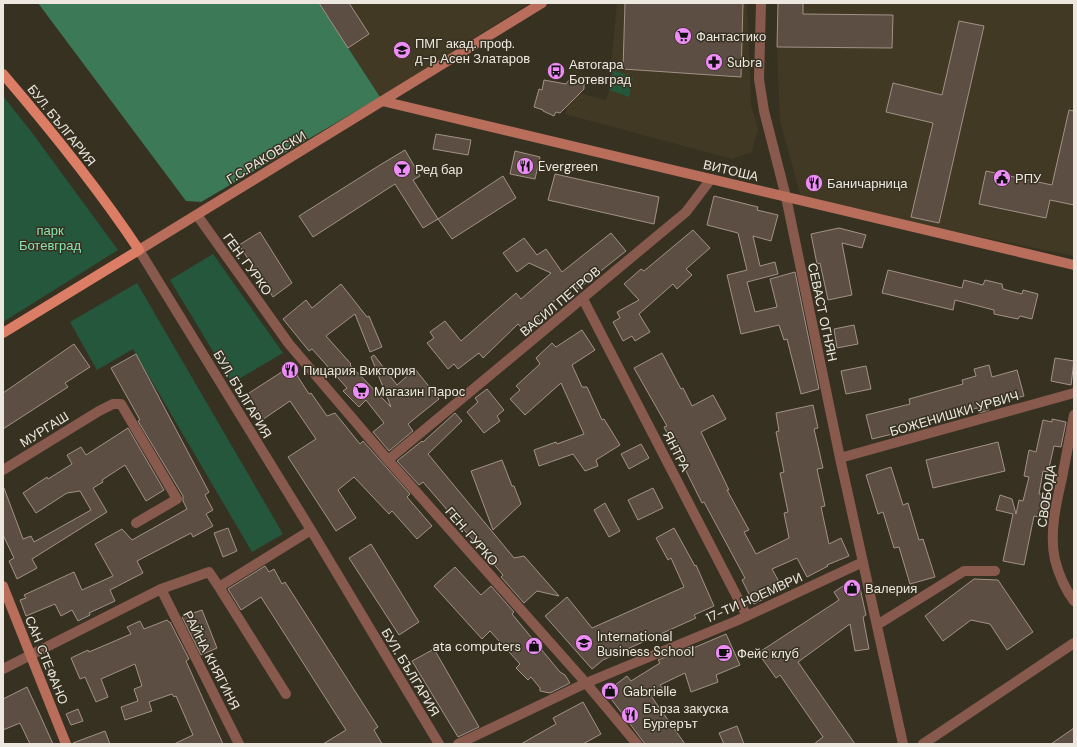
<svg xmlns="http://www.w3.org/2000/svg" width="1077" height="747" font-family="'DM Sans',sans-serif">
<rect width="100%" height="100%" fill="#373122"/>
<path fill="#423924" d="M320 3H530L380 97Z
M617 3H747L751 105 758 129 752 152 732 159 565 114 571 91 606 100 609 90Z
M778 3H1074V256L802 200 780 122 777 47Z"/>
<path fill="#24573c" d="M613 70 633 77 629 97 609 90Z
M3 96 33 134 118 250 3 322Z
M213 254 283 353 232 383 170 280Z
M137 283 283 534 252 552 133 349 97 370 70 322Z"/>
<path fill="#3b7957" d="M38 3H319L380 97 201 202 186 201Z"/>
<path fill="#5d4e44" stroke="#a29187" d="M319 3H349L369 34 348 48Z
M625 3H743L741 77 623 69Z
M778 3H803V14L893 15 892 48 777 47Z
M959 21 984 26 939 223 911 217 933 123 886 112 893 83 942 95Z
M544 80 566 84 569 80H572L584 82V89L560 113 556 112 554 116 543 111V110L534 107 539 89 542 90Z
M1069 110 1074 111V205L1050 200 1046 218 979 204 986 171 1052 185Z
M436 134 471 140 468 155 433 149Z
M405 150 420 176 413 180 438 219 423 228 395 184 313 237 299 216 380 165Z
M515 151 540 157 535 179 510 174Z
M555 174 659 197 654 224 548 200Z
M503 176 516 198 452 239 438 219Z
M714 196 758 207 757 210 778 215 771 241 753 236 760 266 775 262 778 274 747 282 755 312 777 307 770 279 795 272 819 389 801 394 787 339 784 340 779 325 741 334 727 275 747 270 738 233 707 225Z
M839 228 866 235 862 248 842 243 852 295 828 300 820 263 817 264 811 234Z
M693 230 710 248 686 269 692 275 677 289 673 284 639 314 650 332 635 341 632 336 623 341 613 322 620 318 617 312 639 300 624 284 641 269 644 271Z
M260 232 292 283 273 297 239 245Z
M611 233 626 251 578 289 574 284 536 317 540 321 526 333 518 324 483 358 479 353 458 369 454 364 448 369 427 343 434 338 430 332 445 321 461 341 516 293 521 299 551 273 529 263 517 272 503 253 524 238 537 255 546 249 562 272Z
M888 270 962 288 964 280 983 285 985 280 1002 284 1003 289 1022 294 1023 290 1038 294 1032 319 1020 316 1018 319 994 314V310L955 300 953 310 882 293Z
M341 284 367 317 369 316 382 347 370 352 355 314 326 336 351 364 350 365 391 407 371 357 374 355 397 385 415 369 439 399 408 424 413 431 389 451 373 432 384 423 366 400 359 407 343 391 347 388 312 349 309 351 283 319 306 300 312 308Z
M854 325 858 344 837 348 834 329Z
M582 330 595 350 572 365 582 387H587L602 420 604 419 620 445 596 460 598 466 585 471 573 454 539 466 534 450 556 442 557 444 584 434 561 383 525 415 510 399 520 390 516 386 540 364 536 358 552 343 556 347Z
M74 344 90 367 65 383 68 387 3 429V393Z
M662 353 681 389 683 388 692 406 713 395 726 419 701 432 729 490H727L749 530 744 532 756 554 789 538 784 513 788 512 780 473 784 472 776 432 779 431 776 413 813 405 818 428 814 429 823 468 817 469 825 506 821 507 829 544 841 538 849 556 827 565 828 566 807 577 797 558 772 569 783 589 754 604 742 580 745 578 704 502 702 503 664 427 667 426 634 368Z
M136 354 209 492 205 495 213 510 206 514 213 526 193 537 191 533 137 561 143 573 110 590 115 601 89 613 90 615 78 621 72 610 61 616 55 604 26 616 20 600 26 598 24 595 74 572 82 590 113 576 95 544 122 529 132 540 187 509 183 501V496L138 421 140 420 111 368Z
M1055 358 1074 361 1071 385 1051 381Z
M989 365 992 377 1017 370 1024 396 988 405 989 410 979 413 977 408 951 415V414L900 427 901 432 872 439 866 415 910 404 909 399 963 384 962 380 976 376 974 369Z
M291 366 309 394 311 393 327 416 335 413 360 444 363 441 410 494 407 497 432 526 417 539 392 511 389 514 354 477 338 490 356 518 336 531 288 457 316 439 290 401 262 420 246 395Z
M866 366 871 389 846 394 841 371Z
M487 389 504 410 497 416 500 421 484 433 467 412 478 402 475 398Z
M455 413 462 421 428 454 514 558 524 556 559 596 537 591 524 603 501 577 503 575 436 497 423 482 419 485 397 461 422 441 423 442Z
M1052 419 1066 422 1061 447 1054 446 1048 472 1043 471 1039 494 1049 496 1044 518 1034 516 1024 565 1003 561 1013 514 996 510 1000 495 1012 499 1016 514 1019 500 1023 501 1029 477 1024 476 1029 450 1036 452 1043 420 1052 422Z
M128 428 164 490 146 501 125 465 102 480 103 482 93 488 107 512 32 559 37 568 17 579 9 561 14 558 3 535V488H4L23 539 31 536 34 542 91 510 80 491 67 493 36 513 23 493 47 477 48 479 72 464 67 455 81 447 86 455Z
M998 442 1005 471 933 488 926 460Z
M641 444 649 458 629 469 621 454Z
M502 460 512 486H514L521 504 493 530 471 471Z
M891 467 903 505 908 503 919 540 923 539 935 577 910 584 899 547 894 548 883 512 878 514 866 475Z
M653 488 663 508 638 520 628 500Z
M605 503 620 531 609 537 594 510Z
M228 528 237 551 223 557 214 533Z
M674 528 695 566 696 565 714 606 694 615 696 618 603 660 592 669 545 616 567 597 592 628 684 587 671 558 668 560 656 538Z
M371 544 419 622 399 635 349 558Z
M265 566 269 572 274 569 282 584 285 582 378 727 374 730 382 744H323L346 730 261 597 241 610 228 589Z
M455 567 481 595 491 586 514 612 512 614 560 672 565 675 570 683 550 693 540 691V688L531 677 528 680 516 668 520 664 490 631 482 639 434 586Z
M974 579 998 580 1033 632 1007 650 990 624 971 620 943 641 925 616Z
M851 581 860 588 866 615 863 617 869 649 855 651 850 624 798 662 855 744H814L823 737 780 675 776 678 758 653 839 600 834 592Z
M202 610 217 648 201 655 182 617Z
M167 620 169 622H170L189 659 186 661 223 744H174L193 735 176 696 174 697 172 694 149 702 152 711 125 720 121 707 138 701 134 689 142 686 135 664 101 679 108 697 96 702 85 677 80 679 71 658 88 650 89 652 131 634 127 627 140 621 144 629Z
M726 634 740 665 716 675 718 682 691 692 685 673 660 685 663 689 651 696 685 744H645L606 692 627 676 631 681 660 663 658 660 690 647 691 649Z
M434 649 479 727 458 737 412 661Z
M27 687 40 715 53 744H30L20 723 3 730V699Z
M583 702 601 734 583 744H521L556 724 553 718Z
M78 709 83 721 71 725 66 714Z
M737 726 744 744H724L719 733Z
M1074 728V744H1051Z
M105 731 110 744H73V743Z"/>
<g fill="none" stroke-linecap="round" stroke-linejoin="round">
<path stroke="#885a4d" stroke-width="10" d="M761 3 759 79 764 111 786 197 840 458 903 744
M197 215 289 344 388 460 586 683 637 744
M139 250 311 530 439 744
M583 299 747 616
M1074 415C1070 436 1066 457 1062 478 1056 504 1049 534 1055 560 1059 575 1065 589 1074 601
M840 458 1074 393
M388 460 686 212 711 179
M3 470 99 411 113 404H121L177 499 136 523
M219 587 286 694
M161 589 239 744
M877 625 964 571H995
M3 669 161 589 209 572 219 587 311 530
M458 744 586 683 736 621 863 562
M923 744 1074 643"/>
<path stroke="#b86e5b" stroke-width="10" d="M382 101 1074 265
M139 250 542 3
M3 586 66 744"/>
<path stroke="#dc7e65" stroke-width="10" d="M3 74C51 130 98 188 139 250L3 333"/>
</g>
<defs>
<symbol id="supermarket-disc" viewBox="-11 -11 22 22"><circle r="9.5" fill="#ee8cf8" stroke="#373122"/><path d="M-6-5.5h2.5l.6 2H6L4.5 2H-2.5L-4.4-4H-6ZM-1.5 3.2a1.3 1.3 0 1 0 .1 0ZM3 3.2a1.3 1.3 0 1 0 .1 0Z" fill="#111"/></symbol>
<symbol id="school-disc" viewBox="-11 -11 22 22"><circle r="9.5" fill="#ee8cf8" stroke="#373122"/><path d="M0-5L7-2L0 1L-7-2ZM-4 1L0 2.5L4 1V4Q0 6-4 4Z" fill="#111"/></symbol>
<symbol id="pharmacy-disc" viewBox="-11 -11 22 22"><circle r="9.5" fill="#ee8cf8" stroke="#373122"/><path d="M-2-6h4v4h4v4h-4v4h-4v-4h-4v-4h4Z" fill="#111"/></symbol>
<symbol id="bus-disc" viewBox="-11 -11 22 22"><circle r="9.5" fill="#ee8cf8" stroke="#373122"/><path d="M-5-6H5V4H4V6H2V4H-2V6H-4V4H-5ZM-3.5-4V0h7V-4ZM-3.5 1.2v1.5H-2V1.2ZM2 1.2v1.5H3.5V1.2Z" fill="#111"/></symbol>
<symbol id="restaurant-disc" viewBox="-11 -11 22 22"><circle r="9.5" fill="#ee8cf8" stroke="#373122"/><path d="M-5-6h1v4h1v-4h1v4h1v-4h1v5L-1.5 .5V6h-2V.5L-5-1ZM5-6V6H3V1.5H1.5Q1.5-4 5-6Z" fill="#111"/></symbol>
<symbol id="bar-disc" viewBox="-11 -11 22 22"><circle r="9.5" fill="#ee8cf8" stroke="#373122"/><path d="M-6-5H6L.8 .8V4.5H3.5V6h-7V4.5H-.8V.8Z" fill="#111"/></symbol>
<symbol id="civic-disc" viewBox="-11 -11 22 22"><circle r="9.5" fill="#ee8cf8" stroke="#373122"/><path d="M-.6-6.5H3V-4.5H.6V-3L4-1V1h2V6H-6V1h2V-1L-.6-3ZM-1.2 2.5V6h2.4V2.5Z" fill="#111"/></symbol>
<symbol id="shop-disc" viewBox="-11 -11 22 22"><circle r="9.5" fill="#ee8cf8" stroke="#373122"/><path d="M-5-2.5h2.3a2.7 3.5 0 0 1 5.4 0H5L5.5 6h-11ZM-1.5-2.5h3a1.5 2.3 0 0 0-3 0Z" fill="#111"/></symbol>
<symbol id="university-disc" viewBox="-11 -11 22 22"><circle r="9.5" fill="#ee8cf8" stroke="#373122"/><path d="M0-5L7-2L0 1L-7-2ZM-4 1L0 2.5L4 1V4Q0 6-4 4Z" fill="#111"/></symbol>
<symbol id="cafe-disc" viewBox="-11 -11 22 22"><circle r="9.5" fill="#ee8cf8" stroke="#373122"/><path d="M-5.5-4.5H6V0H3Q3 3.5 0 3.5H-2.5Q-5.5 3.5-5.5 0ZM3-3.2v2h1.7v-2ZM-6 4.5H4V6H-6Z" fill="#111"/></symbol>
</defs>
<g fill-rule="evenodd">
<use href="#supermarket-disc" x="673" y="26" width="20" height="20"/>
<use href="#school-disc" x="392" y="40" width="20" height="20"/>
<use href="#pharmacy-disc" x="704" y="52" width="20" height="20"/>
<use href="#bus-disc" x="546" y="61" width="20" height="20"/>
<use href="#restaurant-disc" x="515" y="156" width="20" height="20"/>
<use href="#bar-disc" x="392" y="159" width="20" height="20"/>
<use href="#civic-disc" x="992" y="168" width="20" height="20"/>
<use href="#restaurant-disc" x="804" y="173" width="20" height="20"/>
<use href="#restaurant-disc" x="280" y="360" width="20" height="20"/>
<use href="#supermarket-disc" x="351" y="381" width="20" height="20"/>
<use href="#shop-disc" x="842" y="578" width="20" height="20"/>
<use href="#university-disc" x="574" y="633" width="20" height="20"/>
<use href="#shop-disc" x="524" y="636" width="20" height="20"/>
<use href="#cafe-disc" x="714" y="643" width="20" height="20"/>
<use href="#shop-disc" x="600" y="681" width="20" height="20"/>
<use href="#restaurant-disc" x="620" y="705" width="20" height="20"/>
</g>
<g text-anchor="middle" stroke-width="3" stroke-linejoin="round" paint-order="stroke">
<g font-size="13" fill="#ece8df" stroke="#373122" text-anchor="start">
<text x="696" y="41">Фантастико</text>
<text x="415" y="48">ПМГ акад. проф.<tspan x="415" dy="15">д-р Асен Златаров</tspan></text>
<text x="727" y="67">Subra</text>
<text x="569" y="69">Автогара<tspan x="569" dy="15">Ботевград</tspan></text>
<text x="538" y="171">Evergreen</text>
<text x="415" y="174">Ред бар</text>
<text x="1015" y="183">РПУ</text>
<text x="827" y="188">Баничарница</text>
<text x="303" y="375">Пицария Виктория</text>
<text x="374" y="396">Магазин Парос</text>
<text x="865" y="593">Валерия</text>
<text x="597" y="641">International<tspan x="597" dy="15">Business School</tspan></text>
<text x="521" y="651" text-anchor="end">ata computers</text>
<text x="737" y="658">Фейс клуб</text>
<text x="623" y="696">Gabrielle</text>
<text x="643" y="713">Бърза закуска<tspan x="643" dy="15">Бургерът</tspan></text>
</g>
<g font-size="13" fill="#ece8df" stroke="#373122">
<text transform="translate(62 125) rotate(51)" y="5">БУЛ. БЪЛГАРИЯ</text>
<text transform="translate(266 157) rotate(-31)" y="5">Г.С.РАКОВСКИ</text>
<text transform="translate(731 170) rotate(13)" y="5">ВИТОША</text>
<text transform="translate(248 264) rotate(54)" y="5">ГЕН. ГУРКО</text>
<text transform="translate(560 301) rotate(-40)" y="5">ВАСИЛ ПЕТРОВ</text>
<text transform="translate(823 312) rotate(78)" y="5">СЕВАСТ ОГНЯН</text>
<text transform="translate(243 394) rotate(59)" y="5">БУЛ. БЪЛГАРИЯ</text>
<text transform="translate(954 413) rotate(-16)" y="5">БОЖЕНИШКИ УРВИЧ</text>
<text transform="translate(44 429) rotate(-32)" y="5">МУРГАШ</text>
<text transform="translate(677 451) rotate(63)" y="5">ЯНТРА</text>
<text transform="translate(1046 496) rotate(-81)" y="5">СВОБОДА</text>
<text transform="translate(472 536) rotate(49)" y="5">ГЕН. ГУРКО</text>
<text transform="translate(754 597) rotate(-24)" y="5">17-ТИ НОЕМВРИ</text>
<text transform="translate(47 660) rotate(68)" y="5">САН СТЕФАНО</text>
<text transform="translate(212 660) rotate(63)" y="5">РАЙНА КНЯГИНЯ</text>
<text transform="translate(411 672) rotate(59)" y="5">БУЛ. БЪЛГАРИЯ</text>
</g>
<g font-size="13" fill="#87e2ae" stroke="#373122">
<text x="50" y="235">парк<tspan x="50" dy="15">Ботевград</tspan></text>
</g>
</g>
<rect width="1077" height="747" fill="none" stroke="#ece8df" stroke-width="8"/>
</svg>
